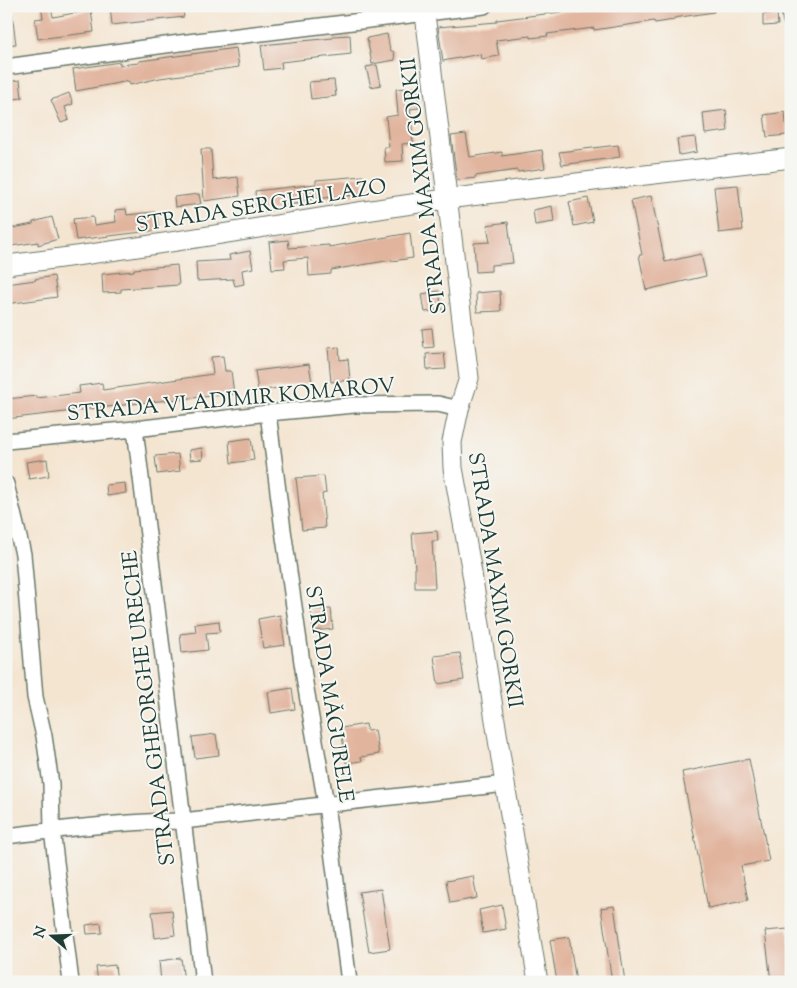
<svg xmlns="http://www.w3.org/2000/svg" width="797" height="988" font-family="'Sorts Mill Goudy',serif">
<rect width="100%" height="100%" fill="#f6f6f2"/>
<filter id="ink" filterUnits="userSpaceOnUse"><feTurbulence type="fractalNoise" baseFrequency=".02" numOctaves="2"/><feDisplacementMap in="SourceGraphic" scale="10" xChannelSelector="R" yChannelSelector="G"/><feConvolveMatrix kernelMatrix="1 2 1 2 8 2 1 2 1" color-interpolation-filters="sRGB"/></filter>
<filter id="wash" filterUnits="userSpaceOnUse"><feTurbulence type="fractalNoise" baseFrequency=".0096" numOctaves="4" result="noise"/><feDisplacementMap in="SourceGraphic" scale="20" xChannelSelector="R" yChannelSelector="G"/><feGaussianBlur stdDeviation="1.12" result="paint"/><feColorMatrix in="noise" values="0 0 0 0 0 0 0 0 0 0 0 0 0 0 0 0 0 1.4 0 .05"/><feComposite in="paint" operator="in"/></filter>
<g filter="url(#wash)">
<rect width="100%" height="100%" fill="#f4e5d1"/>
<g id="blocks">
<path fill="#e1b49d" d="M41 6H51L53 17 91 10 94 32 38 39 35 19 43 18Z
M110 6H182L184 17 112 25Z
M609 6H713L714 12 674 18V20L655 23 654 21 594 30V28L547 34 548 36 530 38V36L496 40 499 56 481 59 480 54 443 61 438 27 497 22V20Z
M777 13 778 25 763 26V14Z
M6 14H12L16 44 6 45Z
M387 34 390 50 394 52 395 60 372 64 367 38Z
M350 35 351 54 281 62 282 68 264 70 261 45 333 38V36Z
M236 48 239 67 160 78 130 85 129 81 76 91 73 69 120 62V65L139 63V61Z
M377 65 381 85 371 87 366 67Z
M20 80 22 98 6 100V82Z
M334 80 336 96 311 99 309 82Z
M418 87 419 108 410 109 413 143 402 144 403 161 385 162 384 147H389L386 117 398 115 396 89Z
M69 93 73 104 65 107 69 120 61 123 51 100Z
M726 110 728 131 705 134 703 113Z
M785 112 787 135 767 137 764 115Z
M466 134 470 157 502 152V156L542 150 545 168 518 172 517 170 475 176 476 178 457 180 451 136Z
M695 137 697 152 679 155 677 139Z
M618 145 620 157 562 165 559 152Z
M201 149H211L213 180 238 177 240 196 204 201Z
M363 176 365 194 303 200V203L280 206V209L257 212 255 191 316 184V180Z
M738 185 743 230 719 233 714 187Z
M199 194 201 204 175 207 174 197Z
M651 196 665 262 701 254 706 276 646 290 639 255H642L631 200Z
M588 198 593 222 574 226 569 202Z
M552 206 554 222 535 225 533 210Z
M126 209 127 215 156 212 159 230 76 240 73 219 93 217 94 225 116 222 115 210Z
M52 217 58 239 38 245V242L11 246 8 229 33 224V222Z
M508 222 513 263 491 265V271L476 272 474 243 490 242 487 225Z
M410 233 413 258 392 261V260L331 270V274L309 276 308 258 284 260 285 268 272 269 269 242 288 240 289 248 329 245V247Z
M250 251 253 268 242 270 244 284 235 286 233 279 197 281 196 262 230 260 229 255Z
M177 265 179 285 121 289V292L103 293 102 274 134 271V269Z
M54 276 57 297 6 304V284L36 280 35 279Z
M439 291 442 310 425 312 422 294Z
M500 291 501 311 477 312 476 293Z
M432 328 434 347 424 348 422 329Z
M339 347 340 360 348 359 350 380 331 382 328 348Z
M444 353 446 369 427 370 426 354Z
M223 356 225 371H231L234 394 149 402 6 419V399L37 396V398L80 393 79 386 102 383 103 390 213 374 211 357Z
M309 364 312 383 258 391 255 371Z
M251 438 254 460 231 463 229 441Z
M202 448 203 459 190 460 189 450Z
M178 454 180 471 157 474 155 456Z
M47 459 49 476 29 479 26 462Z
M324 476 326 493 322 494 325 528 302 530 296 478Z
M125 483 126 493 107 496 106 485Z
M437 531 438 541H432L435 588H415V568L412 533Z
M331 609 333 629 313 631 311 610Z
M280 615 285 645 263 648 258 619Z
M219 621 220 632 206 633 208 650 182 653 180 634 196 632 195 624Z
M460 653 464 680 438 684 434 656Z
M292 688 295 709 271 713 268 692Z
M366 724 367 731 375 730 379 754 361 757 362 761 346 763 341 728Z
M216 734 219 755 195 758 192 737Z
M749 759 769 861 741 866 748 900 708 908 682 772Z
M473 876 477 898 450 903 446 881Z
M381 889 390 949 369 952 359 892Z
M502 905 506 929 483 933 479 910Z
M614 906 625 982H612L601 908Z
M172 910 175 935 155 938 152 912Z
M101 923 102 933 87 934 86 925Z
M788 929 791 954V982H771L765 931Z
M569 937 576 982H557L550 940Z
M181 958 184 982H161L159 961Z
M115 965 117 982H98L96 967Z"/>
</g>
</g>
<g filter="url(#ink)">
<use href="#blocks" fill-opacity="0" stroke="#6a786b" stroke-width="1"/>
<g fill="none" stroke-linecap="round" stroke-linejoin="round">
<defs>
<path id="minor" d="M789 6 791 20
M6 67 180 43 484 6
M268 413 283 530 305 683 326 804 349 982
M135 429 203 982
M6 441 135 429 268 413 354 405 438 404 459 409
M6 484 23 554 35 697 44 736 51 784 52 830 71 982
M6 836C65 829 124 821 183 821L505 784"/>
<path id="tertiary" d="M424 6 469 378 459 409 452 442 453 468 471 567 505 784 538 982
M6 265C154 248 300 219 447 199 561 184 676 172 791 158"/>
</defs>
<use href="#minor" stroke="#6a786b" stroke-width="18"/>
<use href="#tertiary" stroke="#6a786b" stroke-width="21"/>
<use href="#minor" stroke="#fff" stroke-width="15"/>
<use href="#tertiary" stroke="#fff" stroke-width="19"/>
</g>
</g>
<g text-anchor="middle" stroke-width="4" stroke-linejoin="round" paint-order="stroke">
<g font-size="21" fill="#1f3d34" stroke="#f6f6f2">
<text transform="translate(423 186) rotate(-97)" y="7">STRADA MAXIM GORKII</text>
<text transform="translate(261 205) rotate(-9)" y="7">STRADA SERGHEI LAZO</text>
<text transform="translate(231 399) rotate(-5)" y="7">STRADA VLADIMIR KOMAROV</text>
<text transform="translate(496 580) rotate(81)" y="7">STRADA MAXIM GORKII</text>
<text transform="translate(330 694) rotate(81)" y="7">STRADA MĂGURELE</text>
<text transform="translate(148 708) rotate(-97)" y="7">STRADA GHEORGHE URECHE</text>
</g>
</g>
<rect width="797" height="988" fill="none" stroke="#f6f6f2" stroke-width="25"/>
<g transform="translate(52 936) rotate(289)" stroke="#f6f6f2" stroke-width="4" paint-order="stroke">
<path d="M0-4L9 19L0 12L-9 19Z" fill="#1f3d34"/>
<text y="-8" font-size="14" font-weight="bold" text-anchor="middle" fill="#1f3d34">N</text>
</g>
</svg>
